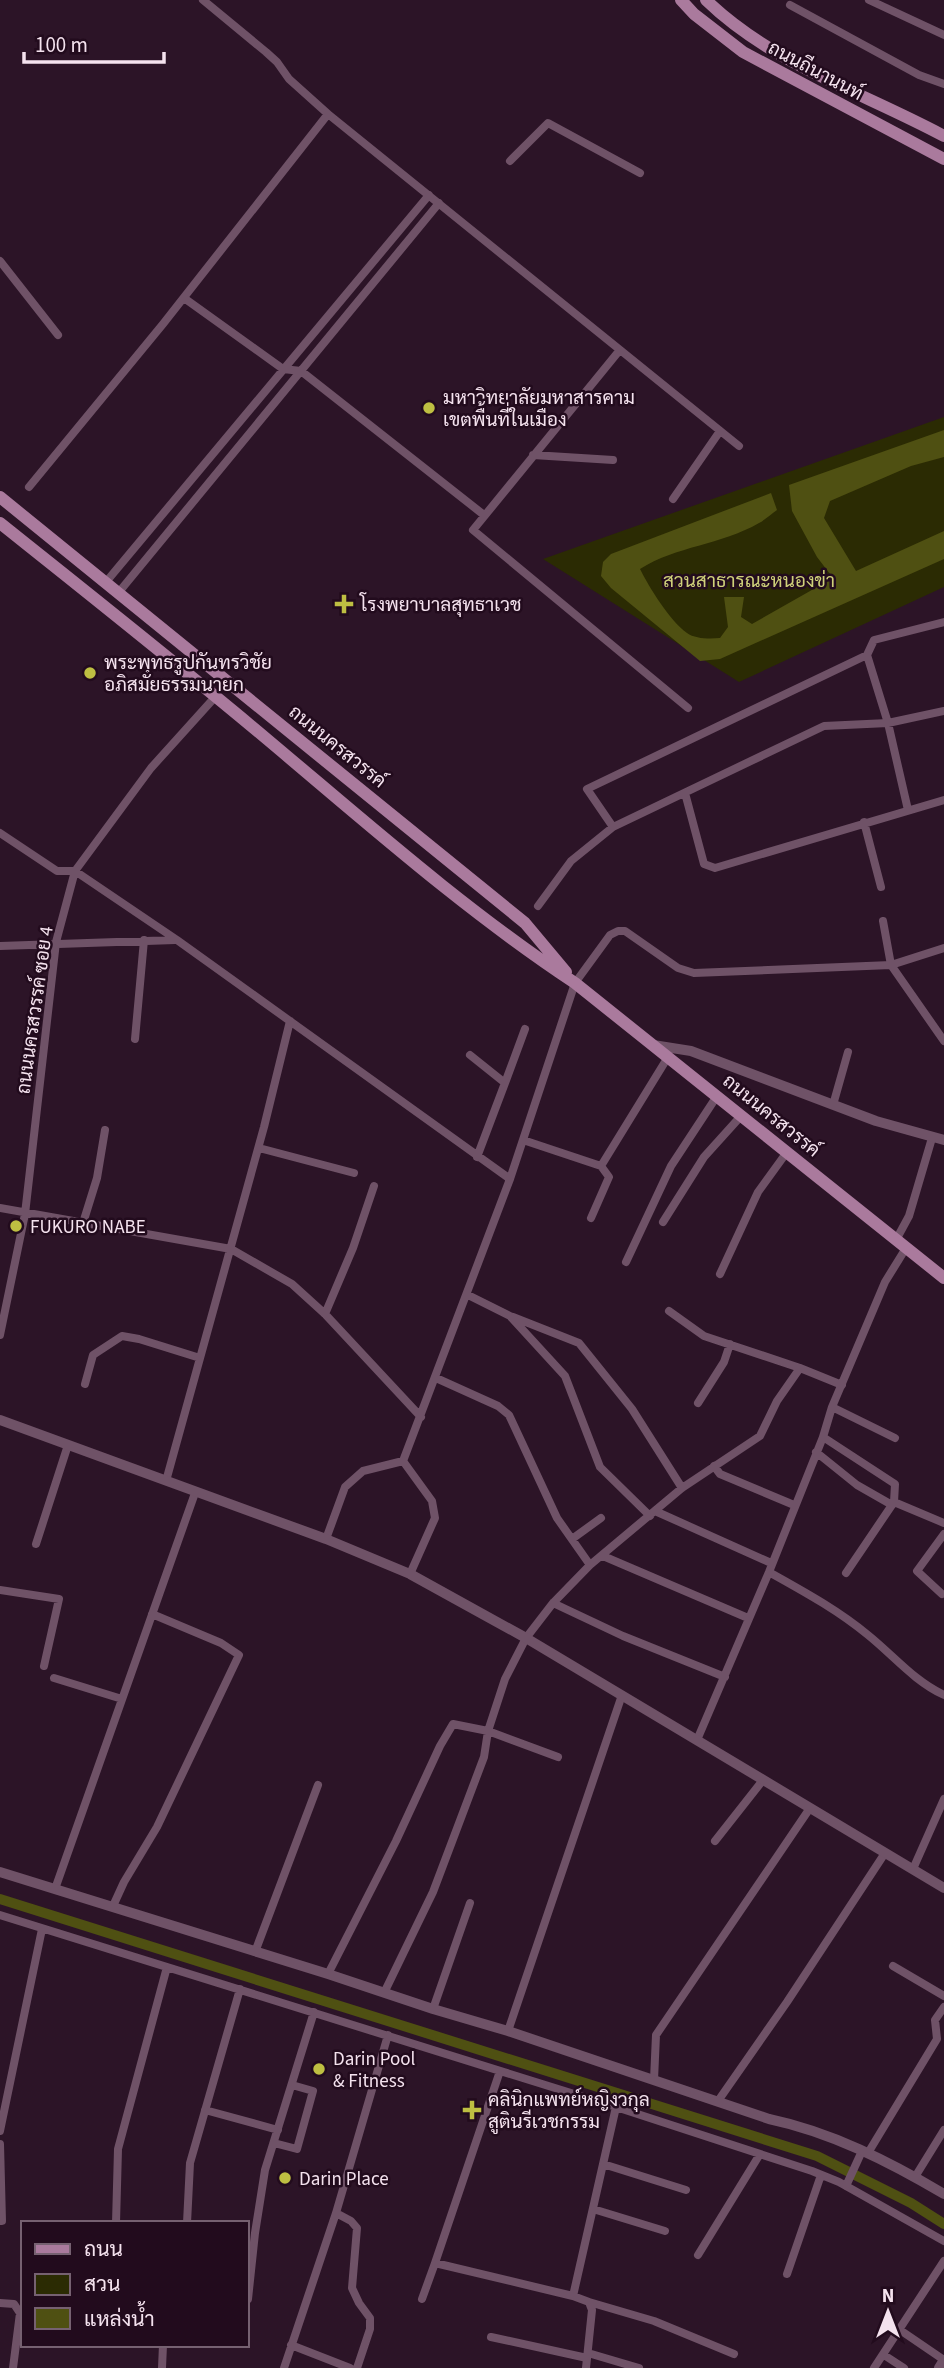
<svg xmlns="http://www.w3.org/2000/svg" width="944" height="2368" font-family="'Source Sans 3',Sarabun,sans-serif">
<rect width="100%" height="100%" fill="#2c1427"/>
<path fill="#2b2b03" d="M944 417V587L739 682 543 559Z"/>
<path fill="#4f5012" d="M944 430V457L911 466 830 501 824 518 856 571 944 531V559L720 659 700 661 611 588 601 576 603 562 611 554 771 493 777 510C771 514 765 520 759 523 721 545 676 546 640 569 649 587 670 621 687 633 695 639 710 639 720 638L728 627 724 597H744L741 617 752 624 833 578 817 557 792 511 789 485Z"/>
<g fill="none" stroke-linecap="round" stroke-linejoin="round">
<path stroke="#4f5012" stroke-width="10" d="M0 1899 817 2156 911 2203 944 2224"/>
<path stroke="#6f5267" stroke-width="8" d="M203 0 266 52 277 62 289 79 328 114
M869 0 944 35
M790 5 919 75 944 84
M510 161 548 123 640 173
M0 261 58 335
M184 298 283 369 301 371 484 515
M619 351 473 530 688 708
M533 455 613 460
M29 487 163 324 328 114 739 446
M673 499 720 431
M106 582 429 195
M119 592 439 203
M685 793 704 864 715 868 944 800
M908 810 888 723 867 655 874 640 944 622
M864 822 881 887
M613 827 587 789 867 655
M0 833 57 871H75L177 940 510 1179
M538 906 571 861 613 827 824 726 888 723 944 711
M883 921 891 965 944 1041
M0 946 175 940
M135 1039 144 940
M470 1055 505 1083 477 1157
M505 1083 525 1029
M833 1105 848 1052
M523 1140 601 1166
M259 1148 354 1173
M0 1208 231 1249 292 1284 325 1314 421 1417
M591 1218 609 1177 601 1166 668 1057
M663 1222 704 1157 741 1116
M83 1223 97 1178 105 1130
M896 1240 909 1216 932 1138
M626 1262 671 1166 717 1096
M720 1274 758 1192 787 1152
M468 1295 510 1316 565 1376 600 1467 650 1516
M669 1311 704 1336 800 1368 842 1385
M325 1314 353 1248 374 1186
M513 1317 579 1343 632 1409 682 1488
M0 1335 25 1214 56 942 75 871 151 768 216 696
M436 1378 498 1406 509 1415 557 1518 590 1565
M85 1384 93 1355 122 1336 139 1339 200 1358
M698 1403 724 1362 730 1344
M832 1407 895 1438
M823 1437 895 1484 894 1502 944 1523
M816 1452 857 1485 892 1505
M403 1461 510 1179 575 983 610 935 618 931H625L678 968 694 973 891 965 944 948
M714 1466 720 1474 794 1505
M166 1481 264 1127 290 1021
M655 1511 771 1563
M326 1539 345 1487 363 1471 403 1461 432 1501 435 1518 410 1574
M572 1539 601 1518
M36 1544 68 1445
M603 1556 748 1618
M769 1572C803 1591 838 1610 868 1635 894 1656 914 1681 944 1695
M846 1573 894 1502
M0 1590 59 1599 44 1666
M942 1594 917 1571 944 1534
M553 1603 623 1636 725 1677
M54 1678 122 1699
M697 1740 769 1572 823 1437 832 1407 885 1282 906 1248
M715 1841 763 1780
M913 1869 944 1799
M55 1889 195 1493
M113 1906 124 1882 157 1827 239 1655 221 1643 152 1614
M0 1915 616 2107 812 2171 839 2182 944 2241
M255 1952 318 1785
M893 1966 944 1996
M328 1974 396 1841 440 1746 453 1724 488 1731 558 1757
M384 1993 433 1892 484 1757 488 1731 505 1679 526 1638 553 1603 590 1565 682 1488 760 1436 777 1401 800 1368
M433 2009 470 1903
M508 2031 622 1695
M654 2080 656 2035 810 1808
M718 2101 787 2002 885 1853
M205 2110 278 2130
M0 2131 42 1929
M274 2143 297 2149 313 2091 292 2085
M0 2144 2 2221H0
M868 2153 937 2039 935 2020 944 2007
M603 2164 686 2190
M915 2177 944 2130
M846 2186 862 2151
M593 2209 665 2231
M336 2213 351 2221 357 2228 352 2288 359 2303 370 2318V2329L357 2368
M116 2223 118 2149 167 1967
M187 2223 190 2163 240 1989
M698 2255 760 2154
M435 2263 500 2071
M787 2274 821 2175
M573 2296 616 2107
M248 2299 255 2233 265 2170 314 2012
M422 2299 435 2263 573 2296 589 2302 592 2310 586 2368
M589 2302 654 2321 734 2354
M0 2303 14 2304 20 2313 13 2368
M900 2330 944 2360
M491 2337 587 2358
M291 2345 350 2368
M588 2353 639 2368
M884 2355 904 2368
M162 2368 163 2345
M284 2368 336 2213 388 2035
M874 2368 944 2261"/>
<path stroke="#6f5267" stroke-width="10" d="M653 1045 691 1051 876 1121 944 1140
M0 1420 326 1539 410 1574 526 1638 944 1888
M0 1872 328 1974 433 2009 508 2031 769 2119C831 2132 890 2162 944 2194
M939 2368 944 2360"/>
<path stroke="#aa7a9d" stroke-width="12" d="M681 0 694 14 743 52 944 159
M706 0C772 64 864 93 944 136
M0 497 525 923 566 972
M0 523C90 595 180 666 268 740 368 824 466 911 575 983L944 1278"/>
</g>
<g fill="#bebf42" stroke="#220b1d" stroke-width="2.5">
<circle cx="429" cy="408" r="7"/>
<path d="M340.5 593.5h7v7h7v7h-7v7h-7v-7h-7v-7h7z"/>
<circle cx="90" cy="673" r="7"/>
<circle cx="16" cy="1226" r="7"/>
<circle cx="319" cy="2069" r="7"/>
<path d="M468.5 2099.5h7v7h7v7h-7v7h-7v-7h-7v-7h7z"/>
<circle cx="285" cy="2178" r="7"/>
</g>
<g text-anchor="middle" stroke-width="5" stroke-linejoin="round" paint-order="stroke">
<g font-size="19" fill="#f4e2ee" stroke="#220b1d">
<text transform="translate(816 70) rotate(28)" y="7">ถนนถีนานนท์</text>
<text transform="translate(338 746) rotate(39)" y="7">ถนนนครสวรรค์</text>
<text transform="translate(34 1010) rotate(-82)" y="7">ถนนนครสวรรค์ ซอย 4</text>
<text transform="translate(772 1115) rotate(39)" y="7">ถนนนครสวรรค์</text>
</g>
<g font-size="19" fill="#f4e2ee" stroke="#220b1d" text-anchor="start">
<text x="443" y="404">มหาวิทยาลัยมหาสารคาม<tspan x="443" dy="22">เขตพื้นที่ในเมือง</tspan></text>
<text x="360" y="611">โรงพยาบาลสุทธาเวช</text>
<text x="104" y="669">พระพุทธรูปกันทรวิชัย<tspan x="104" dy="22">อภิสมัยธรรมนายก</tspan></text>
<text x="30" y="1233">FUKURO NABE</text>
<text x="333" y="2065">Darin Pool<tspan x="333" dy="22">&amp; Fitness</tspan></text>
<text x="488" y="2106">คลินิกแพทย์หญิงวกุล<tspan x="488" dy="22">สูตินรีเวชกรรม</tspan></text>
<text x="299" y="2185">Darin Place</text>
</g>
<g font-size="19" fill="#cfd17a" stroke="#220b1d">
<text x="749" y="587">สวนสาธารณะหนองข่า</text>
</g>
</g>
<rect x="21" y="2221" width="228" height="126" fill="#220b1d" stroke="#766171" stroke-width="2"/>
<rect x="35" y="2244" width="35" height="10" fill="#aa7a9d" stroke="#766171" stroke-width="2"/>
<text x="84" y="2256" font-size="21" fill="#f4e2ee">ถนน</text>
<rect x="35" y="2274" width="35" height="21" fill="#2b2b03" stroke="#766171" stroke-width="2"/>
<text x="84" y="2291" font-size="21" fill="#f4e2ee">สวน</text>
<rect x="35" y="2308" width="35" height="21" fill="#4f5012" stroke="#766171" stroke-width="2"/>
<text x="84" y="2326" font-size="21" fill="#f4e2ee">แหล่งน้ำ</text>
<g transform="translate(888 2312)" stroke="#220b1d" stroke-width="5" paint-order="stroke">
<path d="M0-5L12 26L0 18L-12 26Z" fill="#f4e2ee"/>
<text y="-10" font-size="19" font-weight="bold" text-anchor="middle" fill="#f4e2ee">N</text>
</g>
<path d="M24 52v10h140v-10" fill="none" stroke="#f4e2ee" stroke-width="3.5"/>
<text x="35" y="52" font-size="21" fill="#f4e2ee" stroke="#220b1d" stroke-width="5" paint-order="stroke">100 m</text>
</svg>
